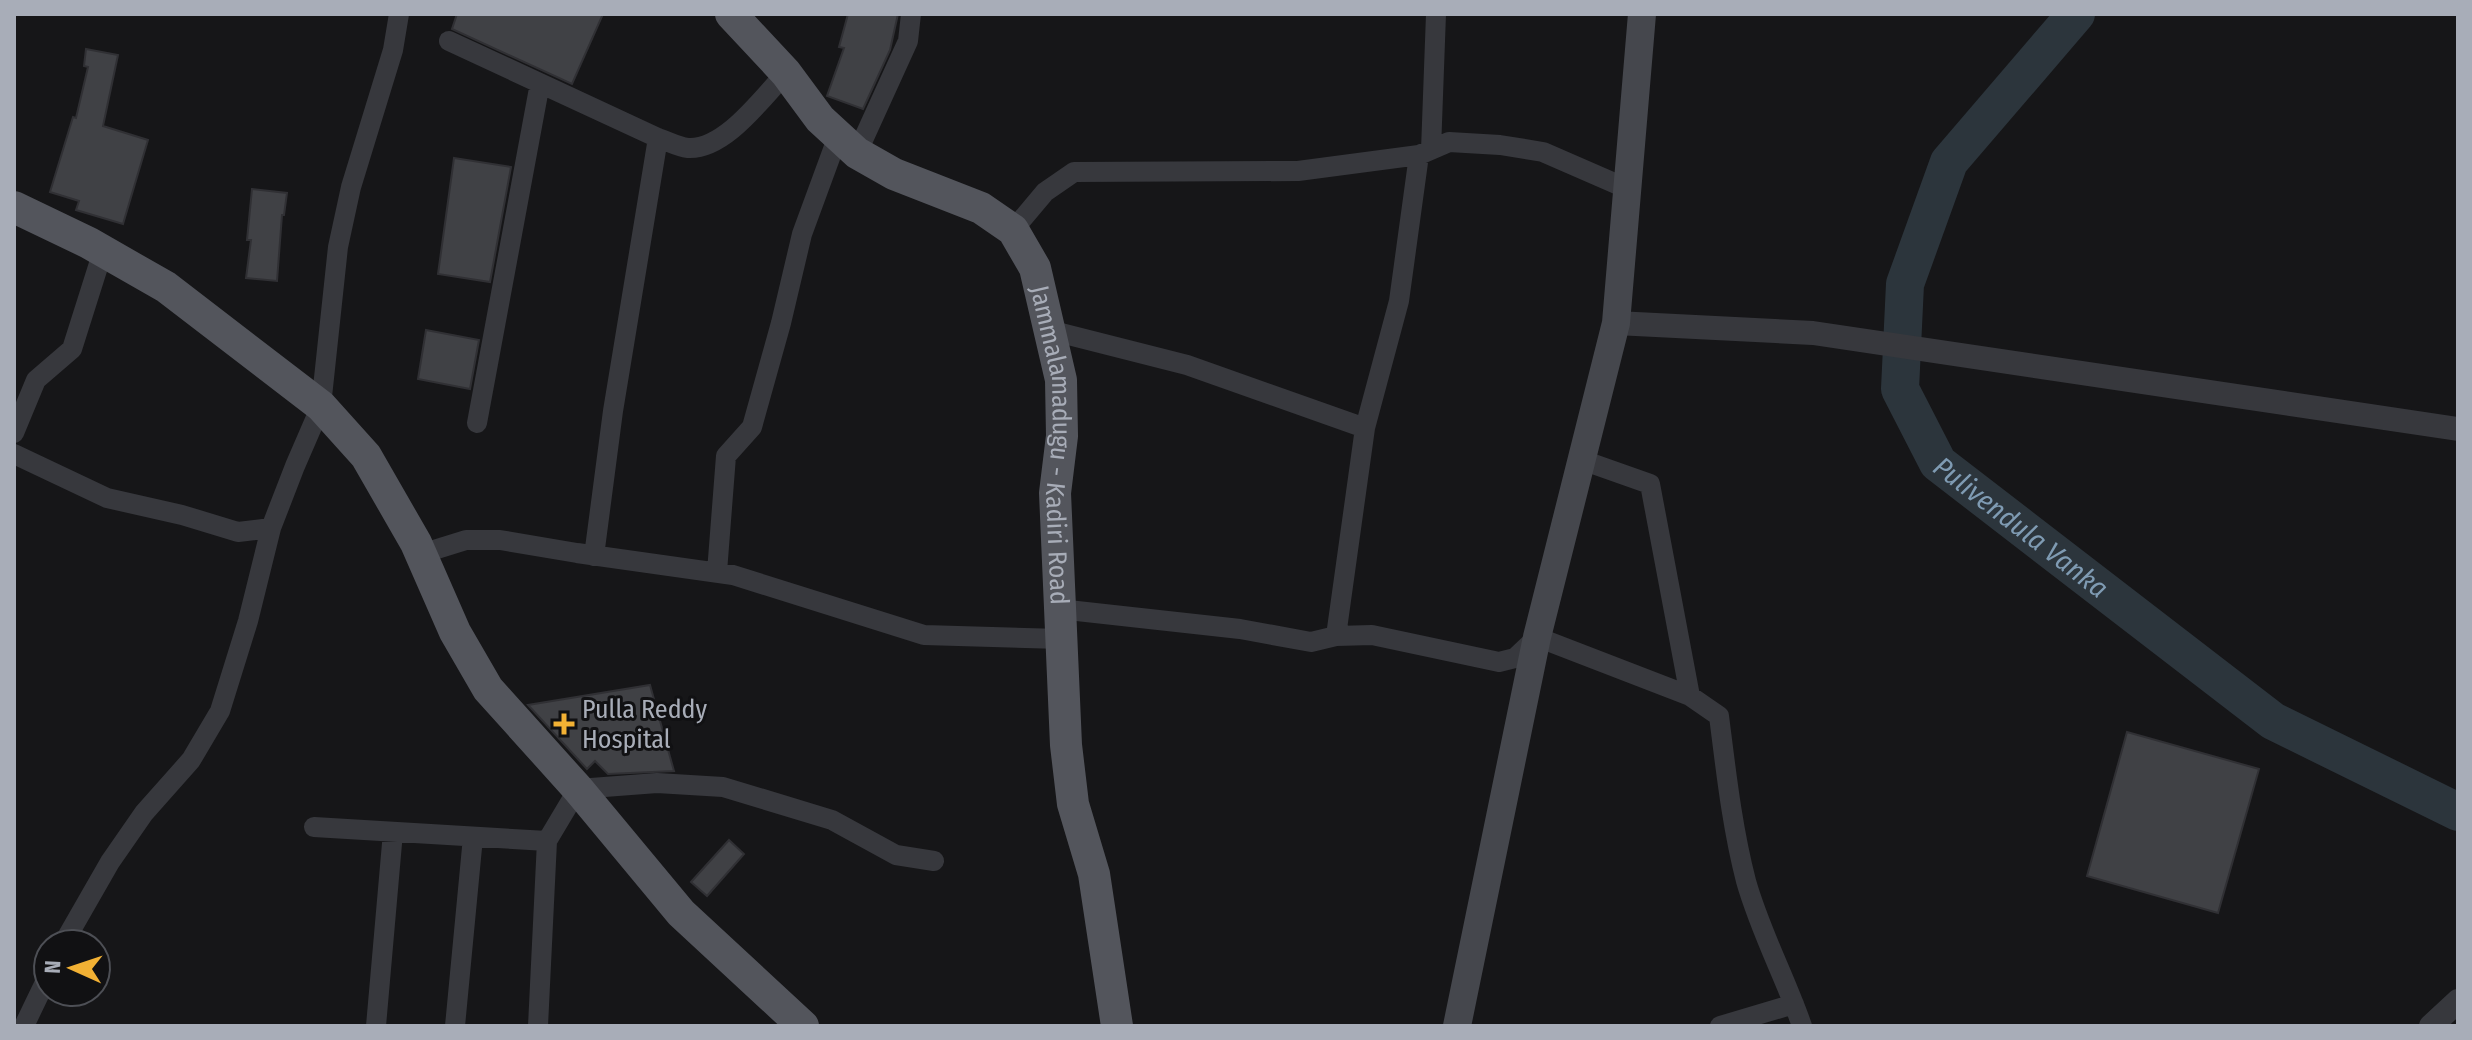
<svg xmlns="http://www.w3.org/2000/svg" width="2472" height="1040" font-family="'Fira Sans Condensed',sans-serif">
<rect width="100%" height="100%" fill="#161618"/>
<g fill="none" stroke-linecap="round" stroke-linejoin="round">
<path stroke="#2c353c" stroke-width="38" id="s1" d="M2076 14 1949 162 1905 284 1900 389 1938 463 2273 721 2458 812"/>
</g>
<path fill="#404145" stroke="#303034" stroke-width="2" d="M457 14H603L572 84 452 29Z
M848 14H898L890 50 863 109 827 96 844 48 839 47Z
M86 49 118 55 103 126 148 140 123 224 76 210 79 201 50 192 73 117 76 118 88 67 84 66Z
M454 158 511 167 490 282 438 274Z
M252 189 287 193 284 215H282L277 281 246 278 251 240H247Z
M426 330 479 340 470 389 418 379Z
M650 685 674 771 608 774 595 761 587 769 528 705Z
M2127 732 2259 769 2218 913 2087 876Z
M729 840 744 854 707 896 691 882Z"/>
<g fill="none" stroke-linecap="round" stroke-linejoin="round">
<path stroke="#37383d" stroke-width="20" d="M449 41 658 138C667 141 678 147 688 148 725 150 762 98 786 73
M1431 150 1436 14
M857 153 908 41 911 14
M1013 230 1045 192 1074 172 1298 171 1419 155 1449 142 1500 145 1543 152 1628 189
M1049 330 1187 365 1365 428
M477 423 540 83
M14 433 36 380 72 349 103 251
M14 454 107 498 182 515 238 532 271 528
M1582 460 1650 484 1690 696
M421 554 466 540H500L577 553 733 575 924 635 1061 639
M594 556 613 411 658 138
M717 572 726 456 752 427 781 323 802 234 838 136
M1059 609 1240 629 1311 642 1336 636 1372 635 1499 662 1515 658 1537 637 1690 696 1719 716C1726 771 1732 827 1746 881 1760 931 1785 977 1802 1026
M1336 636 1365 428 1399 301 1419 155
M314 827 547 841
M63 944 110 862 144 813 191 760 220 711 248 621 271 528 295 466 321 406 338 247 351 187 393 50 399 14
M24 1026 48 976
M376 1026 393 832
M455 1026 473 837
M538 1026 547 841 578 789 657 783 723 787 832 820 896 855 934 861
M1720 1026 1794 1004"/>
<path stroke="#37383d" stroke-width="24" d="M1616 323 1813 333 2458 429
M2431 1026 2458 1001"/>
<path stroke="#45474d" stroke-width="28" d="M1457 1026 1537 637 1616 323 1642 14"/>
<g stroke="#53555c" stroke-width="32">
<path id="s2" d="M731 14 786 73 820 119 857 153 894 174 981 208 1013 230 1035 268 1061 380 1062 436 1055 493 1066 745 1073 804 1094 874 1117 1026"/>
<path d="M14 207 89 243 166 287 321 406 366 456 416 543 455 632 488 689 578 789 681 913 803 1026"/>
</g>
</g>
<path fill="#f2b134" stroke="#111113" stroke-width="3" d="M560 712h8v8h8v8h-8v8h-8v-8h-8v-8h8z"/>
<g text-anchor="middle" stroke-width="6" stroke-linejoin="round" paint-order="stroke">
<g font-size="26" fill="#a8adb8" stroke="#111113">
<text dy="9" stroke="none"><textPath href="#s2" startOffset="586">Jammalamadugu - Kadiri Road</textPath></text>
</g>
<g font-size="26" fill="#a8adb8" stroke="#111113" text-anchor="start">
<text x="582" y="718">Pulla Reddy<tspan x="582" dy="30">Hospital</tspan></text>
</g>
<g font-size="28" font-style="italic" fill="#7f9bb3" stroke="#111113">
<text dy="10" stroke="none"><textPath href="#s1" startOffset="618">Pulivendula Vanka</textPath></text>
</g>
</g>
<rect width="2472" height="1040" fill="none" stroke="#a8adb8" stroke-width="32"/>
<g transform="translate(72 968) rotate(273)"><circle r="38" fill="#111113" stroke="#4d4f55" stroke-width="2"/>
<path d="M0-6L14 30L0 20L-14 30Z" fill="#f2b134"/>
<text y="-12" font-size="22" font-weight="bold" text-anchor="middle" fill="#a8adb8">N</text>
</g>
</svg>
